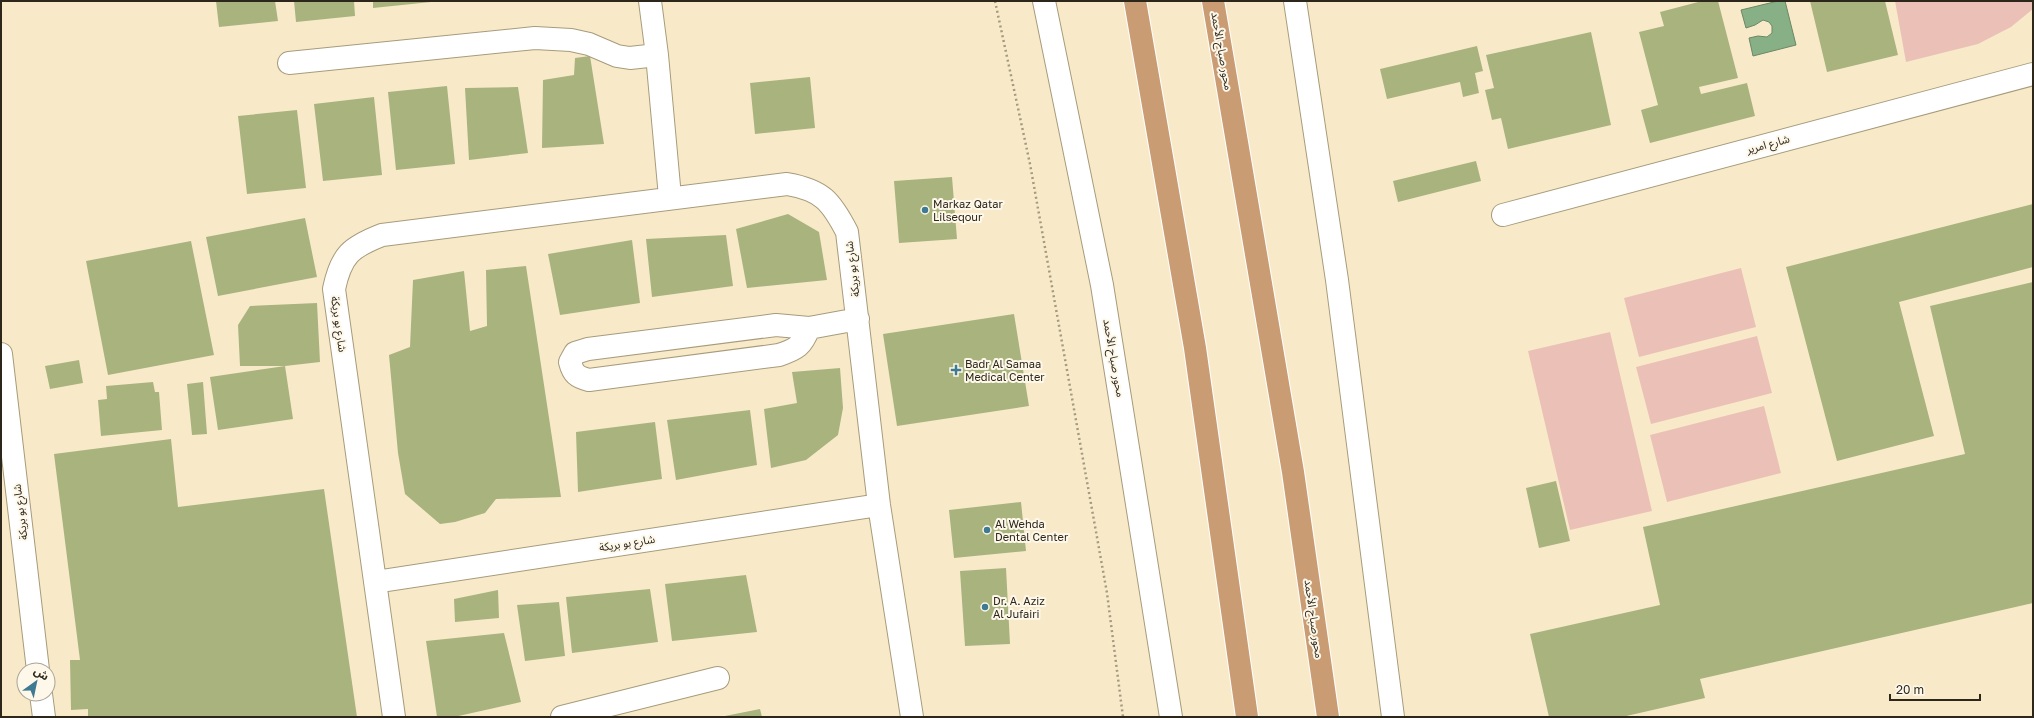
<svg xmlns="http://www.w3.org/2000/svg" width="2034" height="718" font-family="'Golos Text','Noto Sans Arabic',sans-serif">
<rect width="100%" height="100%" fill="#f8eac9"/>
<path fill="#ebc1b7" d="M1895 1H2033V9L2011 27 1978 44 1906 62Z
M1741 268 1756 327 1639 357 1624 298Z
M1610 332 1652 511 1570 530 1528 351Z
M1757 336 1772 393 1651 424 1636 367Z
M1764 406 1781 473 1667 502 1650 435Z"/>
<path fill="#87b086" stroke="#6c8766" d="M1778 1H1785L1796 45 1753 56 1749 38 1758 36 1767 37 1772 33V26L1769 22 1763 20 1755 25 1746 28 1741 10Z"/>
<path fill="#a9b37d" d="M216 1H275L278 21 219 27Z
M294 1H354L355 16 296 22Z
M373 1H431V2L373 8Z
M1702 1H1718L1738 78 1699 87 1701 94 1747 83 1755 116 1650 143 1641 110 1658 105 1639 32 1664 26 1660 12Z
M1810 1H1885L1898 55 1827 72Z
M1591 32 1611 125 1508 149 1501 118 1492 120 1485 90 1494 88 1486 55Z
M1477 46 1483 71 1475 73 1479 93 1463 97 1460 82 1387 99 1380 69Z
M590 56 604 144 542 148 543 80 574 75 575 58Z
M810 77 815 128 755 134 750 83Z
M447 86 455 164 396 170 388 92Z
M518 87 528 153 469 160 465 88Z
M374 97 382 175 323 181 314 104Z
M297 110 306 188 247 194 238 116Z
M1476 161 1481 181 1398 202 1393 181Z
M952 177 957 239 899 243 894 181Z
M2033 204V267L1899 302 1934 436 1837 461 1786 267Z
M788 214 819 232 827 280 747 288 736 229Z
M305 218 317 277 218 296 206 237Z
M726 235 733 286 652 297 646 239Z
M632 240 640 303 560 315 548 254Z
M191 241 214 355 108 375 86 261Z
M526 266 561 497 496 499 485 513 455 522 440 524 405 494 398 453 389 355 410 347 413 280 464 271 470 331 487 326 486 270Z
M2033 282V603L1700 679 1705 698 1622 717H1549L1530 634 1660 605 1643 527 1965 454 1930 306Z
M317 303 320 362 285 366H240L238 325 250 306Z
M1014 314 1029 406 897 426 883 334Z
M79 360 83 383 50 389 45 366Z
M285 366 293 419 218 430 210 377Z
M840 368 843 408 838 435 806 460 771 468 764 409 797 403 792 372Z
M153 382 155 392H159L162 430 101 436 98 400 107 399 106 386Z
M203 382 207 434 192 435 187 384Z
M750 410 757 465 676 480 667 420Z
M655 422 662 479 578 492 576 432Z
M171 439 178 507 324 489 357 717H88V709L71 710 70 660H80L54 454Z
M1556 481 1570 541 1539 548 1526 488Z
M1021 502 1026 551 954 558 949 510Z
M1006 568 1010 644 965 646 960 571Z
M746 575 757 632 672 641 665 584Z
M650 589 658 642 572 653 566 597Z
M498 590 499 618 455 622 454 599Z
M559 602 565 656 525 661 517 605Z
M504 633 521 702 454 717H437L426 641Z
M760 709 762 717H725V716Z"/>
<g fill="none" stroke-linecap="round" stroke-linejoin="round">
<defs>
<path id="minor" d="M650 1 657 55 670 197
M289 63 535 38 571 40 589 44 617 56 630 58 657 55
M1503 215 2033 74
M809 328C802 346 797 349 779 355L589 380C577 377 573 374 570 362L575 353 588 349 776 325 809 328 858 319
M1 354 38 670
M375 582 879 505
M41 694 44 717
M394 717 334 289C341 255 351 247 382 235L787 184C822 190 831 201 847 232L879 505 912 717
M562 717 718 678"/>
<path id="tertiary" d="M1044 1 1102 285 1171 717
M1295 1 1337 280 1393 717"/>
<path id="trunk" d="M1135 1 1195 348 1247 717
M1213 1 1293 472 1328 717"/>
</defs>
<use href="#minor" stroke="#a79b7b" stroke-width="24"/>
<use href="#tertiary" stroke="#a79b7b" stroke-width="24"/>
<use href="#trunk" stroke="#fff" stroke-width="24"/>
<path stroke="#a49981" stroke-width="2.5" stroke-dasharray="2 3" stroke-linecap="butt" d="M995 1 1030 164 1107 593 1123 717"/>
<use href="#minor" stroke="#fff" stroke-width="22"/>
<use href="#tertiary" stroke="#fff" stroke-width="22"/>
<use href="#trunk" stroke="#ca9c74" stroke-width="22"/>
</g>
<g fill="#3f7a93" stroke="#fef8eb" stroke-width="1.5">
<circle cx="925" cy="210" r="4"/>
<path d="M954 364h4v4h4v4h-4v4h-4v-4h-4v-4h4z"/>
<circle cx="987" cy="530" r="4"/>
<circle cx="985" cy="607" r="4"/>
</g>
<g text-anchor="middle" stroke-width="4" stroke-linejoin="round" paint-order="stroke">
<g font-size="11" fill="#2c271a" stroke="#fef8eb">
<text transform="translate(1222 51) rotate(80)" y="4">محور صباح الأحمد</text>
<text transform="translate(1768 144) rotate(-15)" y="4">شارع امرير</text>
<text transform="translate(852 269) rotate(-97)" y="4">شارع بو بريكة</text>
<text transform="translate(339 324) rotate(82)" y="4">شارع بو بريكة</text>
<text transform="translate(1114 358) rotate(80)" y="4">محور صباح الأحمد</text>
<text transform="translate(20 512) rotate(-97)" y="4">شارع بو بريكة</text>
<text transform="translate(627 543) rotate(-9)" y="4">شارع بو بريكة</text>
<text transform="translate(1314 619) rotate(82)" y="4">محور صباح الأحمد</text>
</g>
<g font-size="11" fill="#2c271a" stroke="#fef8eb" text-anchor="start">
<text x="933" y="208">Markaz Qatar<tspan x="933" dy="13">Lilseqour</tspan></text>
<text x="965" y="368">Badr Al Samaa<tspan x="965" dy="13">Medical Center</tspan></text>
<text x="995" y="528">Al Wehda<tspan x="995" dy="13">Dental Center</tspan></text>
<text x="993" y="605">Dr. A. Aziz<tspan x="993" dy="13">Al Jufairi</tspan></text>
</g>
</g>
<rect width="2034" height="718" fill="none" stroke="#2c271a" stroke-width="4"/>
<g transform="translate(36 682) rotate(33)"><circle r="19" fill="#fef8eb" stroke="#aaa497"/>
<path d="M0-3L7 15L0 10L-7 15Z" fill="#3f7a93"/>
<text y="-6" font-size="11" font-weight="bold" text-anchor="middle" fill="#2c271a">ش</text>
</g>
<path d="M1890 694v6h90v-6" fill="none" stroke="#2c271a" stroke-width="2"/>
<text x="1896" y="694" font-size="12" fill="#2c271a" stroke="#fef8eb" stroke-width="3" paint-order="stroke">20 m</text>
</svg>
